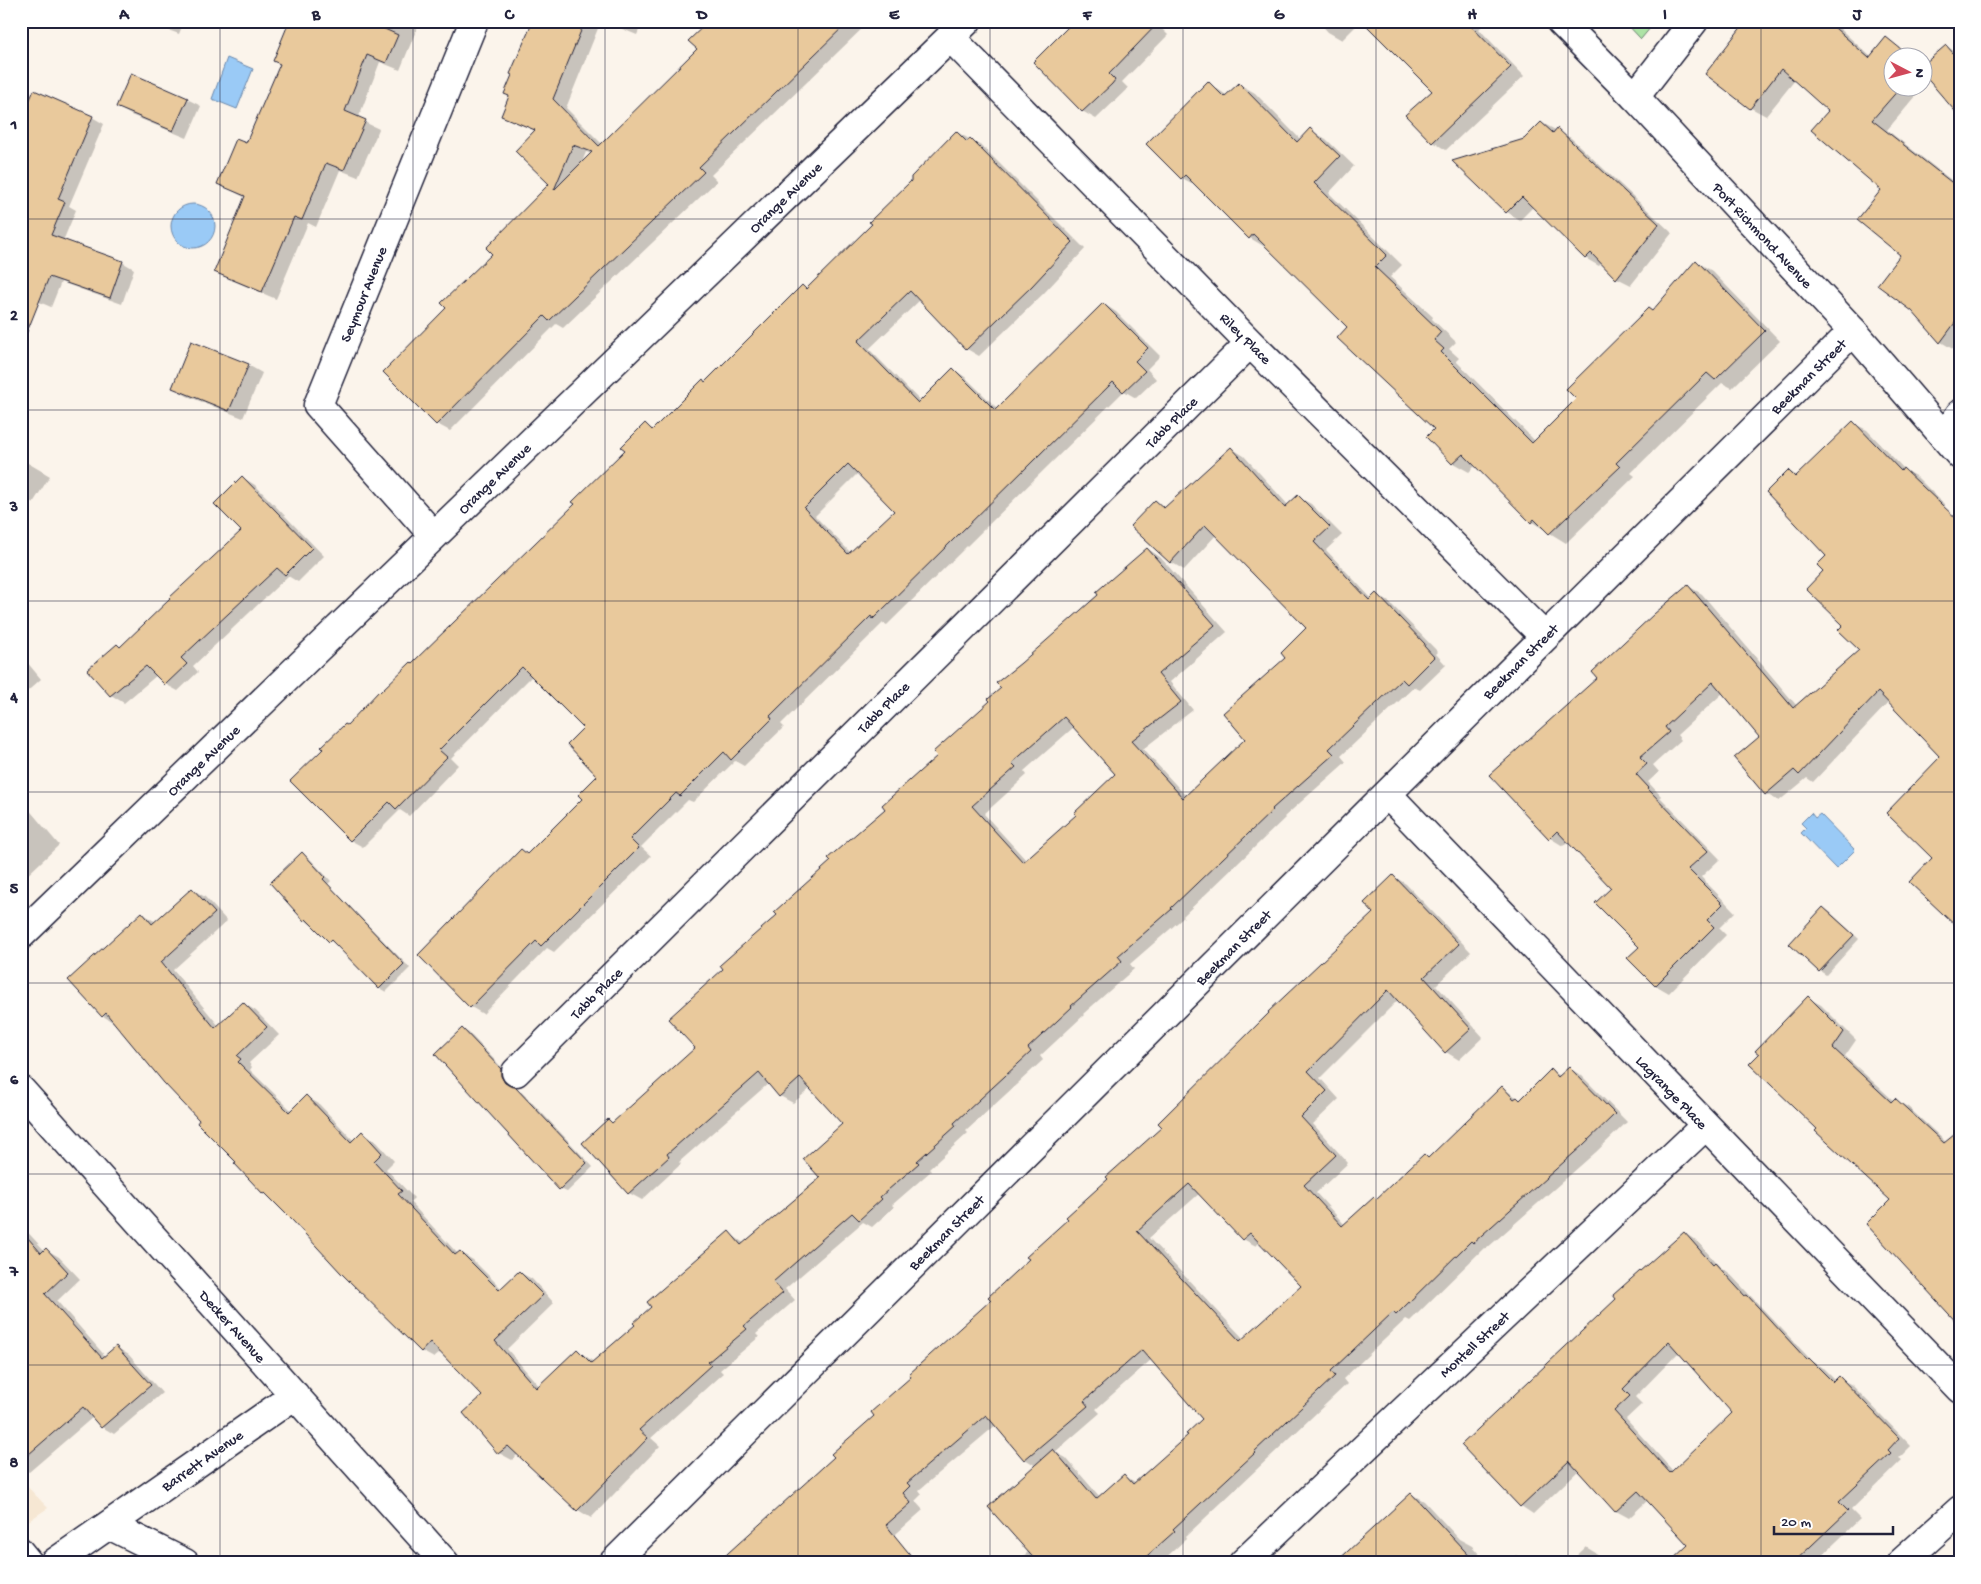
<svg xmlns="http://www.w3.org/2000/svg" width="1981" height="1584" font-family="'Gochi Hand',sans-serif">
<rect width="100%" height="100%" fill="#fbf4eb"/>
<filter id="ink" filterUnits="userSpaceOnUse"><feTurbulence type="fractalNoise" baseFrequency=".02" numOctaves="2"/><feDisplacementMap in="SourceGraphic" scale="10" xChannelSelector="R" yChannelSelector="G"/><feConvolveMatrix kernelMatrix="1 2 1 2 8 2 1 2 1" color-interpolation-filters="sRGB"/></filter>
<g filter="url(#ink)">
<path fill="#f6e7d3" d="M21 1480 48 1508 21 1526Z"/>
<path fill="#ade3a5" stroke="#688270" d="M1624 21H1656L1641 39Z"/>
<path fill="#9acaf6" stroke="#6a87ab" d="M227 58 253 69 237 109 212 99Z
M171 226a22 22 0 1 1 44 0a22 22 0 1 1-44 0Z
M1811 813 1815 818 1820 814 1855 850 1836 869 1801 833 1806 828 1801 823Z"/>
<path fill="#0003" fill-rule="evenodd" d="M144 21H184L179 34Z
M290 21H420L400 70 380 62 358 119 379 129 358 177 340 170 316 227 308 223 276 299 229 279 216 271 246 198 219 184 247 145 282 64Z
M536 21H601L566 108 602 144 708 40 722 21H870L711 175 717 181 563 328 556 324 450 431 437 424 447 308 551 184 536 131 502 116 510 97 505 94ZM586 152 592 154 581 165Z
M603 21H643L637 35Z
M1076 21H1154L1168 35 1122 82 1128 88 1096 119 1082 111Z
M1318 21H1361L1342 40 1328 32Z
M1364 21H1483L1485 23 1479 29 1524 76 1446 150 1433 142 1434 91Z
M1748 21H1840L1837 26 1871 57 1886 39 1914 58H1894V88H1923L1887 130 1960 187V346L1956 351 1941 342 1913 310 1901 255 1883 190 1830 111 1795 80 1766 116 1751 108Z
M1946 46 1960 55V108L1929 80 1924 86V65Z
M1208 83 1228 96 1239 84 1255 93 1301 140 1310 130 1326 139 1354 166 1329 193 1402 265 1390 277 1433 317 1432 319 1456 342 1449 349 1459 358 1456 361 1536 442 1578 399 1697 262 1712 271 1780 341 1732 388 1722 383 1631 473 1635 476 1566 543 1532 522 1476 465 1469 472 1453 463 1436 429 1349 327 1266 246 1265 247 1250 238 1199 187 1182 178Z
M187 99 201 106 187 138 131 115 117 107Z
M24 104 92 117 104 124 69 206 76 210 63 241 122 262 134 269 122 304 61 282 51 307 37 301 21 341V111Z
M1542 123 1571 138 1672 233 1631 285 1617 278 1602 263 1599 266 1585 258 1533 207 1520 220 1507 212 1525 140Z
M957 132 983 147 1085 249 1044 293 979 356 967 349 920 300 869 349 921 402 953 369 965 377 998 409 1104 304 1116 312 1160 356 1147 369 1156 379 1136 398 1124 391 887 625 883 623 781 724 784 727 744 766 735 761 693 802 688 800 641 847 651 856 554 952 547 948 483 1014 471 1007 521 850 528 854 584 799 599 776 584 728 532 676 451 758 458 765 409 816 400 810 363 847 350 840 347 726 577 504 626 450 646 425 654 430 706 383 802 286 808 290 874 224ZM858 473 895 511 851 553 815 516Z
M248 365 262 373 243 418 187 396 173 388Z
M1853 423 1867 430 1906 471 1917 477 1945 505 1942 508 1960 525 1934 858 1941 757 1889 702 1813 782 1807 778 1779 801 1766 794 1761 737 1723 693 1677 735 1681 740 1653 765 1659 772 1648 782 1661 796 1660 797 1720 859 1701 877 1735 912 1719 928 1726 935 1669 993 1655 985 1641 947 1613 888 1568 841 1563 846 1550 838 1598 678 1688 586 1702 594 1797 706 1861 651 1845 625 1825 571 1828 556 1789 471 1797 476Z
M1231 448 1244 456 1289 506 1298 497 1311 504 1342 535 1326 550 1372 599 1377 595 1389 602 1438 652 1436 654 1446 665 1420 690 1414 687 1341 756 1346 762 1284 817 1285 818 1183 916 1184 917 1130 964 1134 969 1083 1014 1084 1015 1040 1056 1043 1060 966 1131 968 1133 929 1169 931 1171 892 1205 894 1207 872 1227 863 1222 785 1289 795 1300 756 1334 759 1337 720 1370 723 1373 651 1438 660 1446 591 1518 578 1510 518 1454 512 1460 499 1453 484 1397 441 1352 434 1358 421 1351 271 1197 264 1193 116 1024 103 1016 142 913 156 922 192 889 205 897 227 921 173 970 219 1026 243 1003 256 1011 279 1035 249 1063 252 1067 250 1070 292 1111 307 1097 319 1104 354 1141 362 1133 375 1140 394 1161 386 1169 414 1198 410 1202 458 1254 460 1252 473 1260 502 1289 519 1272 532 1279 554 1303 507 1349 540 1387 577 1350 594 1362 637 1325 729 1233 745 1244 822 1178 843 1124 811 1088 793 1103 780 1096 769 1083 679 1162 681 1164 642 1200 629 1193 608 1120 613 1123 697 1048 725 969 939 756 991 701 1022 664 1148 549 1160 557 1227 632 1170 682 1193 710 1143 749 1186 796 1247 739 1287 658 1307 629 1216 535 1184 570 1171 562 1132 526 1155 502 1166 508ZM1074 727 1117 774 1078 815 1026 860 984 814 1027 775 1024 771Z
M21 459 50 476 33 503 21 496Z
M242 477 255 485 324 556 298 582 288 576 193 666 198 672 178 691 165 684 157 675 124 703 111 695 89 670 121 648 243 531Z
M21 655 41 679 21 697Z
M21 800 59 845 21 881Z
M302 854 309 858 331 881 328 884 410 968 386 992 379 988 336 945 305 920Z
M1393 876 1406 884 1471 952 1436 985 1483 1037 1459 1060 1446 1052 1398 1000 1320 1078 1339 1099 1313 1124 1348 1163 1316 1193 1345 1225 1376 1200 1424 1156 1429 1158 1502 1088 1521 1100 1551 1071 1561 1076 1569 1068 1582 1076 1627 1122 1596 1152 1486 1249 1484 1248 1410 1321 1406 1319 1343 1379 1347 1384 1185 1537 1186 1539 1160 1563H1016L1029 1551 1036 1466 1025 1459 996 1425 919 1490 922 1494 915 1501 923 1510 881 1547 836 1458 913 1377 993 1300 1069 1219 1164 1127 1375 913ZM1200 1193 1243 1239 1256 1246 1260 1242 1302 1286 1244 1339 1149 1238ZM1152 1359 1204 1419 1189 1435 1137 1483 1124 1476 1100 1497 1066 1458 1055 1452 1100 1413 1096 1409Z
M1824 908 1830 912 1859 939 1826 975 1820 971Z
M1808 998 1821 1005 1856 1040 1845 1056 1894 1101 1895 1100 1908 1107 1947 1143 1892 1200Z
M462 1029 469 1033 507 1073V1081L510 1086 522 1092 593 1167 567 1192 560 1189Z
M21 1225 45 1251 47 1250 59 1257 80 1279 57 1301 106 1357 116 1347 129 1355 162 1393 114 1434 102 1427 93 1417 29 1472 21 1468Z
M1684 1233 1697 1241 1720 1267 1728 1272 1812 1361 1822 1367 1836 1381 1839 1378 1852 1385 1911 1446 1899 1458 1902 1460 1851 1510 1860 1519 1814 1563H1675L1689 1545 1648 1500 1629 1518 1616 1511 1579 1470 1533 1514 1521 1506 1618 1299ZM1679 1352 1733 1413 1673 1471 1626 1419 1642 1404 1635 1397Z
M1411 1494 1424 1501 1459 1539 1472 1546 1487 1563H1340L1338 1560Z
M1586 1547 1599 1555 1606 1563H1569Z
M1516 1555 1528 1562 1529 1563H1507Z"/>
<path fill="#e9c99c" stroke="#22223b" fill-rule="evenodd" d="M287 21H380L378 26 398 35 386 63 367 55 345 111 366 120 344 170 326 163 302 220 294 217 262 292 214 272 245 196 217 184 236 139 246 143 280 64 273 61 289 22Z
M533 21H585L553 99 599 146 697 49 688 41 709 21H849L699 167 704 172 549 321 544 316 436 425 383 372 446 308 441 303 492 254 486 248 549 184 515 151 535 130 501 116 509 96 504 94 512 75 510 74ZM573 145 592 152 554 190 559 178Z
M1074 21H1160L1109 74 1115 80 1112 84 1082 112 1033 62Z
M1362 21H1466L1511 67 1432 143 1405 115 1432 91Z
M1746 21H1827L1869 58 1886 37 1912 58H1894V88H1900L1872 120 1960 189V316L1940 343 1912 311 1877 285 1900 255 1857 220 1881 190 1811 130 1828 111 1781 69 1750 109 1705 74Z
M1946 45 1960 61V117L1924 75V64Z
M131 73 188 98 173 131 116 107Z
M1208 81 1224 97 1239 83 1297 142 1310 128 1340 156 1314 183 1387 255 1375 267 1418 308 1417 309 1441 332 1434 340 1444 349 1441 352 1532 443 1576 399 1566 389 1648 308 1652 311 1696 260 1765 331 1715 380 1707 373 1616 463 1620 467 1549 534 1534 519 1531 523 1463 454 1452 464 1426 437 1434 429 1337 338 1347 327 1253 234 1249 239 1185 175 1181 179 1146 144Z
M34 90 93 116 58 199 65 202 51 235 123 261 110 298 49 277 23 342 21 120Z
M1541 122 1553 133 1557 128 1659 224 1616 279 1591 253 1585 259 1522 197 1506 213 1452 161 1524 139Z
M956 131 967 142 970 138 1073 242 1032 286 966 350 910 291 858 341 918 403 953 368 995 410 1103 303 1148 348 1135 361 1145 371 1123 392 1113 382 873 619 871 616 770 716 772 719 731 760 724 752 680 796 676 793 630 839 639 848 541 946 536 941 470 1008 418 955 521 849 527 854 582 799 578 795 597 776 567 744 583 728 522 667 439 750 447 757 396 809 389 802 350 841 290 781 323 749 321 747 345 724 347 725 379 691 380 692 411 662 412 663 575 504 572 502 625 450 621 447 645 423 652 430 703 379 705 382 802 285 806 289 872 224 869 222 911 181V177ZM848 464 894 511 848 554 804 508Z
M191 341 249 364 229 411 172 388Z
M1853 421 1901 471 1903 468 1960 522V930L1909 882 1932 858 1886 813 1940 757 1878 692 1799 775 1794 770 1765 795 1734 758 1759 737 1713 682 1665 727 1669 732 1640 757 1647 764 1636 774 1649 788 1648 789 1708 851 1688 869 1723 904 1707 920 1714 927 1655 986 1627 958 1639 947 1595 903 1611 888 1557 831 1549 839 1489 775 1597 678 1592 672 1654 614 1688 585 1793 708 1859 650 1838 630 1843 625 1806 589 1823 571 1817 565 1826 556 1766 492 1788 470 1795 477Z
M1231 447 1285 507 1298 495 1330 527 1314 542 1369 600 1376 593 1425 644 1424 646 1434 657 1407 684 1402 679 1329 749 1334 754 1272 809 1273 810 1171 908 1172 909 1118 956 1122 961 1071 1006 1072 1007 1028 1048 1031 1052 954 1123 956 1126 917 1161 919 1163 880 1197 882 1199 859 1220 852 1213 773 1282 783 1293 744 1326 747 1329 708 1362 711 1365 639 1430 648 1438 577 1511 508 1446 498 1454 463 1413 482 1396 430 1342 421 1352 341 1273 293 1221 265 1193 263 1194 234 1163 236 1162 197 1123 199 1120 164 1083 106 1013 102 1017 68 980 142 912 152 924 192 888 215 913 161 962 215 1028 243 1002 267 1027 237 1056 241 1059 238 1062 289 1112 306 1095 351 1142 362 1131 382 1153 374 1161 402 1191 398 1194 455 1255 460 1251 499 1290 519 1271 543 1295 495 1341 536 1388 577 1349 591 1363 635 1325 633 1323 651 1307 647 1302 729 1231 741 1245 820 1178 803 1159 842 1124 800 1078 779 1097 759 1073 667 1154 669 1157 628 1194 582 1143 608 1119 612 1123 695 1048 668 1019 723 969 720 965 777 915 774 912 831 861 828 858 885 809 882 805 937 756 933 752 990 701 988 699 1001 688 996 683 1021 663 1098 595 1096 592 1147 548 1215 625 1158 674 1181 702 1131 741 1183 798 1245 739 1223 713 1285 658 1281 653 1306 628 1205 525 1170 563 1130 526 1155 500 1164 508ZM1064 717 1115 774 1074 813 1076 815 1023 862 972 806 1016 767 1012 763Z
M242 476 312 548 285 575 277 568 181 658 187 664 165 685 146 666 110 696 87 670 117 644 120 647 170 599 169 598 241 531 214 504Z
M302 852 325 877 323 879 404 964 379 989 331 940 329 942 306 919 304 921 270 883Z
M1393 875 1459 944 1424 977 1471 1029 1445 1053 1388 990 1308 1071 1327 1091 1301 1117 1336 1155 1304 1185 1342 1226 1374 1197 1376 1199 1424 1154 1428 1158 1502 1086 1514 1099 1517 1097 1520 1100 1551 1069 1558 1077 1569 1067 1615 1114 1583 1145 1473 1243 1471 1241 1396 1315 1393 1312 1331 1371 1335 1376 1254 1452 1255 1453 1173 1529 1175 1531 1139 1563H1038L988 1507 1053 1449 1096 1499 1124 1474 1133 1484 1188 1435 1186 1434 1202 1419 1142 1350 1084 1401 1088 1406 1024 1460 986 1415 907 1483 910 1486 903 1493 911 1503 886 1525 917 1563H717L834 1457 831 1454 874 1416 871 1412 911 1377 909 1374 991 1300 988 1297 1029 1259 1026 1257 1068 1219 1066 1217 1108 1179 1106 1177 1162 1127 1158 1123 1269 1013 1268 1012 1373 913 1364 903ZM1189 1184 1242 1240 1250 1233 1301 1286 1240 1341 1137 1231Z
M1823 907 1854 935 1819 972 1789 944Z
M1808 996 1844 1032 1833 1048 1891 1102 1895 1098 1944 1143 1960 1130V1326L1866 1224 1890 1200 1815 1131 1817 1129 1749 1064 1759 1054 1755 1051Z
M462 1028 501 1069V1076L505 1083 515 1087 587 1163 559 1190 435 1054Z
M21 1230 41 1253 46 1248 68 1272 45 1294 102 1358 116 1346 151 1385 101 1428 83 1407 21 1461Z
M1684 1232 1713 1265 1715 1263 1745 1296 1747 1295 1807 1360 1809 1358 1833 1382 1839 1376 1899 1438 1888 1450 1891 1453 1839 1502 1848 1511 1793 1563H1669L1688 1545 1638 1491 1615 1512 1569 1461 1520 1507 1461 1445 1616 1299 1613 1295ZM1669 1342 1732 1413 1670 1473 1614 1411 1630 1396 1623 1389Z
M1411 1493 1476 1563H1335Z"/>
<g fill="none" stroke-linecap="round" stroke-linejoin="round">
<defs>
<path id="lane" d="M21 1546 35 1563"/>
<path id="street" d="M950 37 1250 343 1545 637
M1635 97 1694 21
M434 536 318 405 474 21
M1387 794 1960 1389
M21 935 967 21
M516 1072 1250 343
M21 1090 445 1563
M109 1525 185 1563
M54 1563 295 1395
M613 1563 1853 331
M1243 1563 1705 1126
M1901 1563 1960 1510"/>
<path id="secondary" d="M1560 21 1635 97 1853 331 1960 455
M1944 437 1960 414"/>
</defs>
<use href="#lane" stroke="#22223b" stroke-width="21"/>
<use href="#street" stroke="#22223b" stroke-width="31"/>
<use href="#secondary" stroke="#22223b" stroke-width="31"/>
<use href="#lane" stroke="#fff" stroke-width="18"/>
<use href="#street" stroke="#fff" stroke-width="28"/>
<use href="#secondary" stroke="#fff" stroke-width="28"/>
</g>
</g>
<path fill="none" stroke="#22223b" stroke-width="1" stroke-opacity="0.55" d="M220 21V1563M413 21V1563M605 21V1563M798 21V1563M990 21V1563M1183 21V1563M1376 21V1563M1568 21V1563M1761 21V1563M21 219H1960M21 410H1960M21 601H1960M21 792H1960M21 983H1960M21 1174H1960M21 1365H1960"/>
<g text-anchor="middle" stroke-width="4" stroke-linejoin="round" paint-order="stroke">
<g font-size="15" fill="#22223b" stroke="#fff">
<text transform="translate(785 197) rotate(-44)" y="5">Orange Avenue</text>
<text transform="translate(1763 235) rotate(47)" y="5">Port Richmond Avenue</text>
<text transform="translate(363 294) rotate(-68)" y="5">Seymour Avenue</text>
<text transform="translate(1246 338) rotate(45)" y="5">Riley Place</text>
<text transform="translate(1808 376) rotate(-45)" y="5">Beekman Street</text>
<text transform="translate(1171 422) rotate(-45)" y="5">Tabb Place</text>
<text transform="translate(494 478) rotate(-44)" y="5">Orange Avenue</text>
<text transform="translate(1520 661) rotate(-45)" y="5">Beekman Street</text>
<text transform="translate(883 707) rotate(-45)" y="5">Tabb Place</text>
<text transform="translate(203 760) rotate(-44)" y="5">Orange Avenue</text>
<text transform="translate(1233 947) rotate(-45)" y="5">Beekman Street</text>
<text transform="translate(596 993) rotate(-45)" y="5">Tabb Place</text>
<text transform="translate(1672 1092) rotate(46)" y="5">Lagrange Place</text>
<text transform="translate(946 1232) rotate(-45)" y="5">Beekman Street</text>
<text transform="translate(233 1326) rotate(48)" y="5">Decker Avenue</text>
<text transform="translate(1474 1344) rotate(-43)" y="5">Montell Street</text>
<text transform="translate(202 1460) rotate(-35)" y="5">Barrett Avenue</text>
</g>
</g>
<rect width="1981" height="1584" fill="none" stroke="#fff" stroke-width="55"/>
<g transform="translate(1908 72) rotate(96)"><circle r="24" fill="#ffffff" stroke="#a7a7b1"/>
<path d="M0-4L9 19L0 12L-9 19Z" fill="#d1495b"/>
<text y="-8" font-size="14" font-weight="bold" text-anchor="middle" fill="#22223b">N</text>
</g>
<path d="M1774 1526v8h119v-8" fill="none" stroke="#22223b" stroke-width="2.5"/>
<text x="1781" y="1526" font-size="15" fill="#22223b" stroke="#ffffff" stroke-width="4" paint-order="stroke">20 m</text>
<rect x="28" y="28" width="1926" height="1528" fill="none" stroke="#22223b" stroke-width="2"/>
<g font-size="16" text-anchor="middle" font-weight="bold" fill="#22223b">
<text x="124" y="19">A</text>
<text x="316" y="19">B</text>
<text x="509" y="19">C</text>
<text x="702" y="19">D</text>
<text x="894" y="19">E</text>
<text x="1087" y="19">F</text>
<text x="1279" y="19">G</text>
<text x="1472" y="19">H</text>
<text x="1665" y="19">I</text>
<text x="1857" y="19">J</text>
<text x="14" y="129">1</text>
<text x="14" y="320">2</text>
<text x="14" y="511">3</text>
<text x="14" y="702">4</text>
<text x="14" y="893">5</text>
<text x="14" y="1084">6</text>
<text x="14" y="1276">7</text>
<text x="14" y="1467">8</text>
</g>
</svg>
